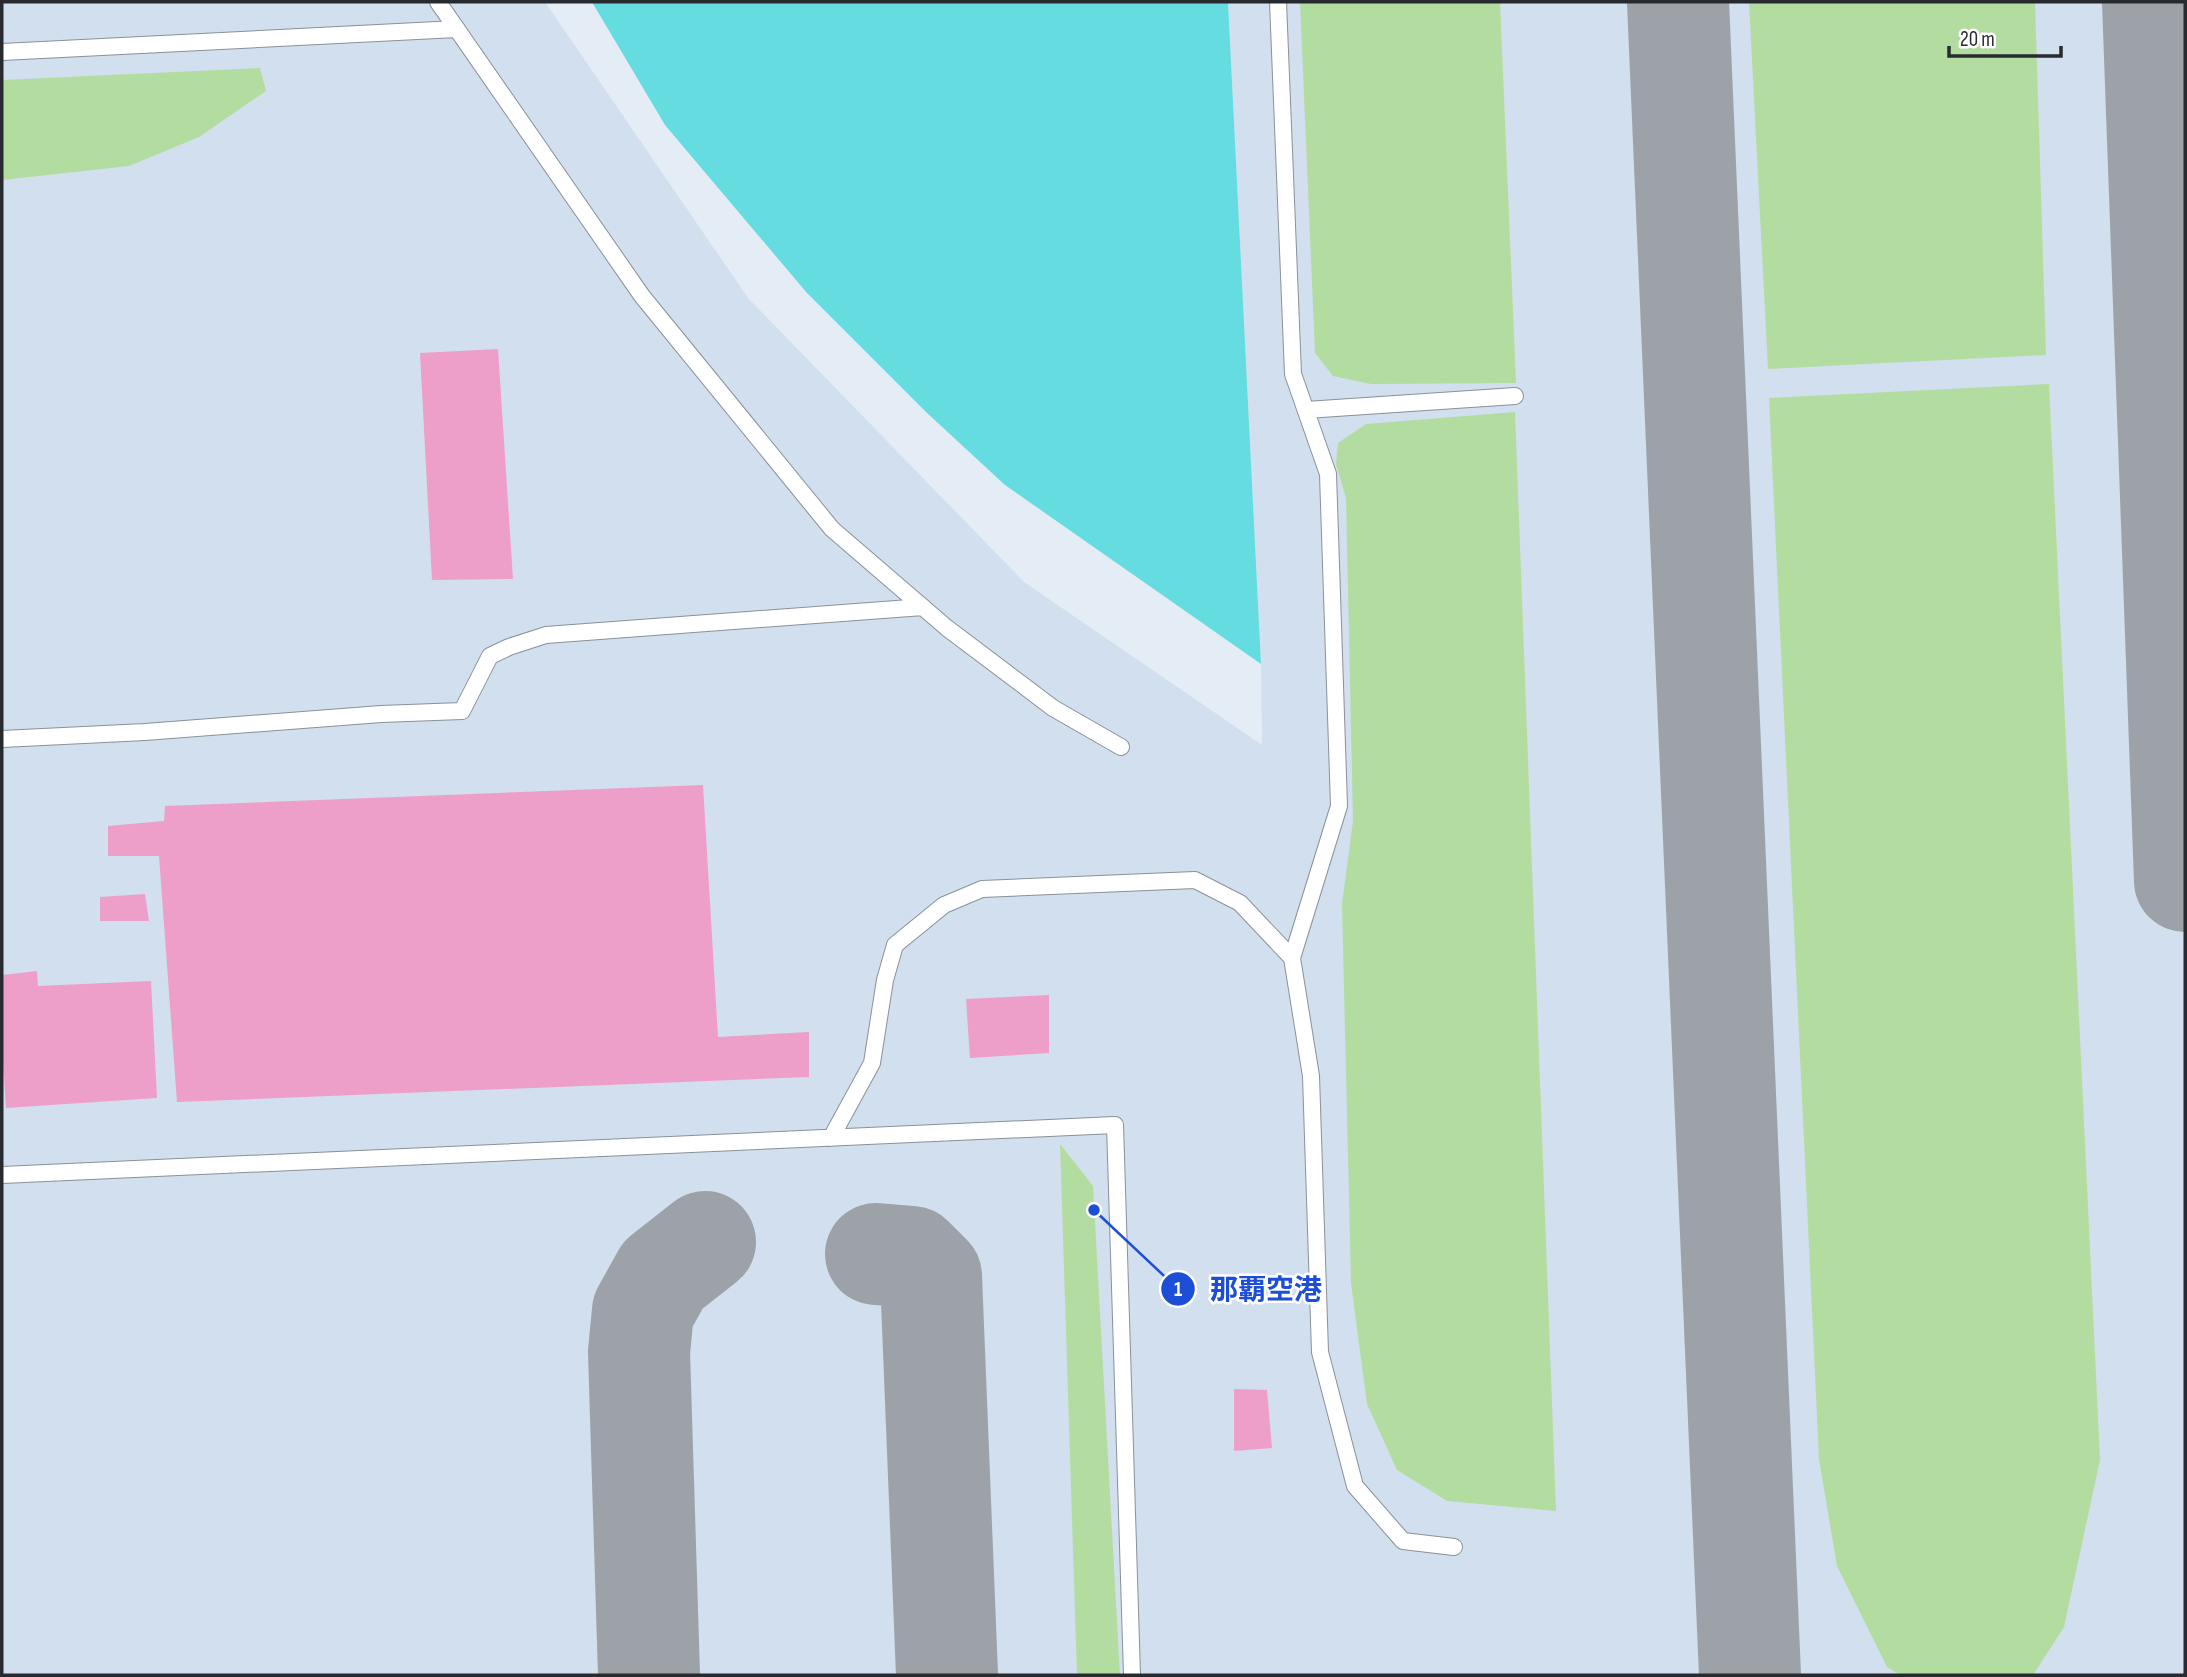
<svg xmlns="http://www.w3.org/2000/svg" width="2187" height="1677" font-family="'Sofia Sans Condensed','Noto Sans JP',sans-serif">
<rect width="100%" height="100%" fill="#e4ecf5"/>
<path fill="#d2dfee" d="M2 2H545L748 298 1024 582 1262 745 1261 664 1228 2H2185V1675H2Z"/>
<path fill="#b3dca1" d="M1300 2H1500L1516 383 1371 384 1333 376 1315 353Z
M1749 2H2035L2046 355 1768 369Z
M260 68 266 91 199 137 129 166 2 180V80Z
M2049 384 2100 1460 2064 1627 2033 1675H1900L1887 1667 1837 1566 1819 1459 1769 398Z
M1515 412 1556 1511 1447 1501 1397 1470 1367 1404 1351 1283 1342 904 1353 821 1346 498 1336 464 1338 443 1366 424Z
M1060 1144 1093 1186 1120 1675H1077Z"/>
<path fill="#65dcdf" d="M592 2H1228L1261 664 1005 485 926 412 807 293 665 125Z"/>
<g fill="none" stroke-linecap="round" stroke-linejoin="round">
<path stroke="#9ca2a8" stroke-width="102" d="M1678 2 1750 1675
M2153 2 2185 881
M876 1254 912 1257 931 1276 947 1675
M649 1675 639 1352 643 1311 663 1275 705 1242"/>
</g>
<path fill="#ee9fc9" d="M498 349 513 579 432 580 420 353Z
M703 785 718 1037 809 1032V1077L177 1102 159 856H108V826L164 821 165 806Z
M145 894 149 921H100V897Z
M37 971 38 986 151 981 157 1098 6 1108 2 1047V975Z
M1049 995V1053L970 1058 966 999Z
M1234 1389 1267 1390 1272 1448 1234 1451Z"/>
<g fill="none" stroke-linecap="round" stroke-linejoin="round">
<defs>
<path id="service" d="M438 2 642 296 832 529 947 628 1053 708 1121 747
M1278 2 1293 374 1328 474 1339 806 1292 958
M2 52 457 29
M1306 410 1515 396
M2 739 145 732 381 714 462 711 490 656 509 647 546 635 923 607
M831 1138 872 1063 885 980 895 945 944 905 982 889 1195 880 1240 903 1292 958 1311 1076 1320 1352 1355 1486 1403 1541 1454 1547
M2 1175 1115 1125 1132 1675"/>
</defs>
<use href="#service" stroke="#8a9199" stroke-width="18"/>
<use href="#service" stroke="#fff" stroke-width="16"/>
</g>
<path fill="none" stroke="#1d4ed8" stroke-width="2.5" d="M1094 1210L1178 1289"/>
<g fill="#1d4ed8" stroke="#fff" stroke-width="2.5">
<circle cx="1094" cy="1210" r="7"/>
<circle cx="1178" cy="1289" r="18"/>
</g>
<g font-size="21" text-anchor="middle" font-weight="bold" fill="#fff">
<text x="1178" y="1296">1</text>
</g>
<g font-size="28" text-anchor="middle" font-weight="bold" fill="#1d4ed8" stroke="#fff" stroke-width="5" stroke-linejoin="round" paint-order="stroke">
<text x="1266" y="1299">那覇空港</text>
</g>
<rect width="2187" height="1677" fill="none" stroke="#272a2e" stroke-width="7"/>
<path d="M1949 46v10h112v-10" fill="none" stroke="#272a2e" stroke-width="3.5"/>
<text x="1960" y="46" font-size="21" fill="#272a2e" stroke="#ffffff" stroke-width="5" paint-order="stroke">20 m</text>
</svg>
